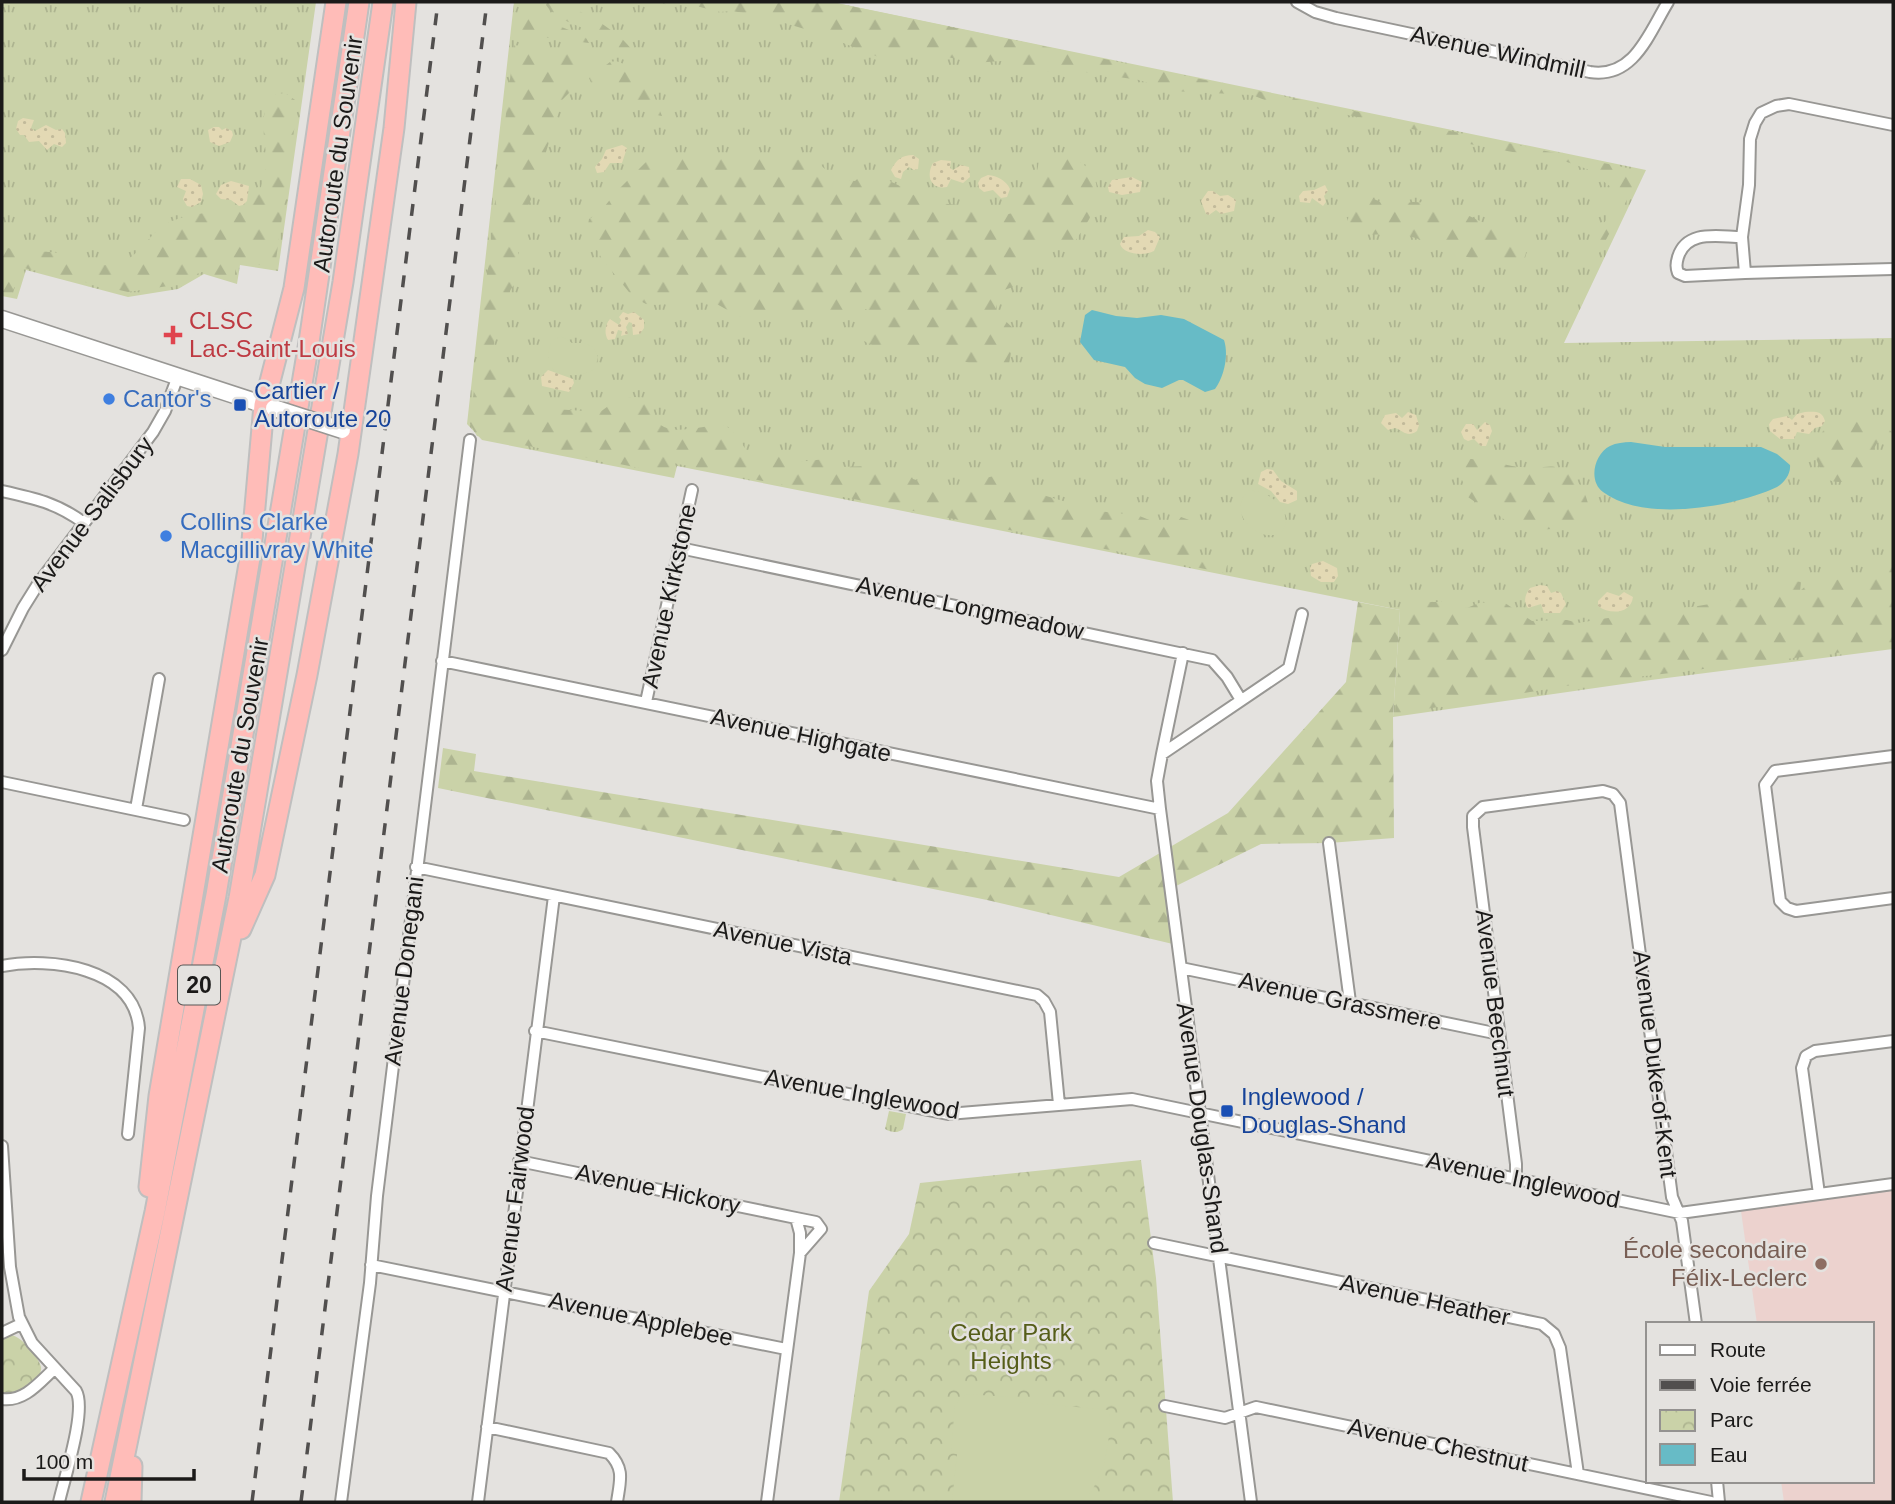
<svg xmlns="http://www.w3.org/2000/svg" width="1895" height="1504" font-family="Arial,sans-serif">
<defs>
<pattern id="grass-tufts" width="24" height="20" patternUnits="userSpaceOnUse" patternTransform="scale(1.75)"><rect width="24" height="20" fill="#cad2a8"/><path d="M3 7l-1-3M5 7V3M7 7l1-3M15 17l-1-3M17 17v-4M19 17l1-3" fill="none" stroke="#adb490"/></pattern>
<pattern id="forest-firs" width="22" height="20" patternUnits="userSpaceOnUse" patternTransform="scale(1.75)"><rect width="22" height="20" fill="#cad2a8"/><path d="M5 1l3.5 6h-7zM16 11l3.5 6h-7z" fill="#adb490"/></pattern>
<pattern id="sand-dots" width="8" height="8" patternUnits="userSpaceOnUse" patternTransform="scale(1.75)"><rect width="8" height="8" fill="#e3d9b4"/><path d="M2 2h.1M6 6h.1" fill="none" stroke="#c2ba9a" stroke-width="1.8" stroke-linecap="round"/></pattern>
<pattern id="park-crowns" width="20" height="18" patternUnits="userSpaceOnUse" patternTransform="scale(1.75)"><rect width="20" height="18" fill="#cad2a8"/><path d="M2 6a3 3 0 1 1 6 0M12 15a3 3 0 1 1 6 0" fill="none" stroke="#adb490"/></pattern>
</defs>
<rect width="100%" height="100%" fill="#e4e2df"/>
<path fill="#ecd2ce" d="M1893 1184V1502H1784L1781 1481H1872V1324H1757L1740 1204Z"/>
<path fill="url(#grass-tufts)" d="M2 2H316L278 271 240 265 237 284 204 274 178 289 128 297 26 270 17 299 2 296Z
M514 2H832L1646 170 1564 343 1893 338V649L1651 680 1393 717 1400 610 677 466 674 478 482 440 467 424Z
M889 1111 906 1114 903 1129C897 1134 891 1132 885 1129Z"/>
<path fill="url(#forest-firs)" d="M546 2C571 2 621 31 634 53L629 54 606 46C592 24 560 26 546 5Z
M660 2H831L1642 171 1598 255 1591 250 1590 245 1615 206V190L1587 169 1567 162 1432 137 1421 131 1284 101 1270 102 1252 95 1172 91 1139 80 1064 69 1048 72 1028 69 1014 63 1000 61 975 63 906 48 898 56 886 60 818 33 761 16 732 11 720 12 688 4 669 6Z
M519 10 579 34 586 38 589 43 516 34Z
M514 45 594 56 574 88 561 101 546 152 545 168 520 224 518 255 520 277 511 289 499 314 492 356 498 367 510 372 519 392 528 402 538 408 600 412 618 399 637 397 649 403C656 438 681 430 710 426 715 425 720 423 726 426 735 431 741 443 747 451L772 453 797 462 826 459 840 467 869 466 878 472 903 476 933 485H956L998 475 1036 493 1097 511 1137 515 1172 529 1181 517 1195 522 1189 544 1191 552 1210 559 1229 558 1225 573 673 463 670 474 477 436 470 424Z
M616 61 645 72 662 116 651 114 644 110 634 95 622 90 611 79 596 86 592 85 589 78 610 62Z
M285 93 298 102 275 267 237 262 234 279 201 272 175 285 128 292 24 268 11 294 2 292V246C20 253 41 250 60 253 76 255 96 267 112 265 140 259 144 239 163 226 186 211 220 212 247 211 259 198 266 177 266 159 266 142 260 125 266 108 268 103 273 99 276 94Z
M768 153 819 164 836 178 855 181 867 170 904 188 920 199 938 203 969 206 999 216 1013 213 1022 204 1035 182 1040 156C1067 150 1100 164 1097 196 1096 212 1084 227 1076 240L1060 245 1044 244 1024 262 1016 286 1001 291 995 311 1015 330 1009 364 977 366 933 350 911 345H872L858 338 862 328 874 318 866 309 843 320 808 314 740 317 697 293 681 296 671 303 658 305 646 304 633 297 602 259 587 231 589 219 600 212 617 191 646 162 672 156Z
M1363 197 1374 199 1387 205 1413 202 1434 203 1465 214 1523 241C1528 252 1527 257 1518 264 1475 267 1447 247 1409 236 1386 230 1367 242 1347 224 1349 211 1354 205 1363 197Z
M1846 421C1862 421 1882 422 1893 433 1888 435 1882 437 1879 441 1873 447 1873 455 1870 462 1863 480 1841 487 1824 478L1813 451 1806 445 1818 438 1829 423Z
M1471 459C1493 460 1514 469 1537 468 1545 467 1551 465 1559 468 1567 471 1575 478 1580 485 1587 494 1587 505 1593 515L1590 520C1561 531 1513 538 1493 508L1481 506 1465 495 1463 482 1455 466 1460 460Z
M1893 549V646L1579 684 1395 714 1405 611 1416 602H1448L1467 608 1479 603 1502 601 1532 621 1567 620 1578 623C1616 616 1654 612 1692 607 1716 603 1738 598 1763 596 1781 583 1774 579 1801 582L1800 591 1809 583 1868 576C1876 563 1885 564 1893 549Z
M1358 602 1400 610 1393 717 1394 838 1329 843 1261 844 1170 889 1177 945 987 900 438 788 443 748 476 754 474 771 1119 877 1228 813 1346 682Z"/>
<path fill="url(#sand-dots)" d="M23 118 34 120 31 128 35 131 46 125 56 130 62 129 65 133 66 143 62 147 54 144 47 150 39 141 29 142 24 135H20L16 129 18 121Z
M214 127H219L222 130 226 128 232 131 233 135 230 142 219 146 210 142 208 130Z
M622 145 627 148 622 163H610L604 172 597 173 595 167 602 159 606 150Z
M913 155 919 159 918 169 914 170 909 167 903 172 901 179 895 177 891 170C896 160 902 155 913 155Z
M941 160 951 161 950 168 953 170 961 165 969 167 970 177 963 183 951 179 947 187C932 190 925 177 933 163Z
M988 175C997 176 1006 180 1010 189L1007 197 1001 198 993 190 984 192 979 188 978 183 981 178Z
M1132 177 1142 182 1140 192 1122 195 1109 192 1108 187 1112 180Z
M181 179H190L201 185 203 194 201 202 192 207 187 206 183 199 186 191 177 187Z
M231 181 249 186 247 201 243 205 239 206 231 200 221 199 216 194 221 185Z
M1325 185 1328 191 1324 196 1326 202 1323 206 1312 198 1310 203 1300 202 1299 196 1303 191 1314 190Z
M1208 191H1213L1220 196 1228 195 1236 200 1234 211 1221 214 1216 210 1209 215 1206 214 1201 201Z
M1148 230 1155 232 1160 237 1154 251C1144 256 1124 255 1120 244L1124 237 1139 236Z
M623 312 628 314 634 312 644 320V328L640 334 633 335 632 323 629 322 626 327 628 334 621 336 622 331 618 330 615 339 608 340C604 334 605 324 610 319L619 325 621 320 619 317Z
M548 370 573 379 574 383 569 392 542 386 541 377Z
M1408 412 1416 415 1419 425 1417 431C1407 438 1404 431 1395 428L1388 430 1381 423 1385 415 1396 413 1402 418Z
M1805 412C1814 412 1822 410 1825 421L1822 426 1815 428 1809 434 1797 432 1794 439H1780L1770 431 1769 424 1773 419 1787 416 1792 420 1797 414Z
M1485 422 1490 425 1492 431 1486 446H1481L1474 439 1468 441 1464 439 1461 432 1466 424H1473L1477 430Z
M1267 469 1273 470 1281 481 1297 491V500L1288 504 1280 502 1271 491 1258 484 1261 472Z
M1323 561 1337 568 1338 576 1334 582H1321L1311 576 1310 568 1312 564Z
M1540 585 1547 586 1551 593 1557 591 1561 593 1566 604 1560 613H1544L1541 604 1528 608C1523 601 1525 595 1530 588Z
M1607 592 1619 596 1624 592 1633 597C1631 614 1610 615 1598 606V601Z"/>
<path fill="url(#park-crowns)" d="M1141 1160 1156 1278 1173 1502H839L869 1291 909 1234 920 1183Z
M11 1335C21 1336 39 1357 41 1367 43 1383 14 1394 2 1394V1339Z"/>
<path fill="#cad2a8" d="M561 336 572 343H584L593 347 598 357 595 369C571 383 537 374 552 341Z
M1248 491C1268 488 1297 513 1281 533 1257 544 1226 512 1248 491Z
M967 1394 1020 1398V1402L1110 1410C1110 1443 1106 1476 1083 1502H952L957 1454 951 1453 955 1404Z"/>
<path fill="#67bbc6" d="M1092 310 1116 316 1137 318 1161 315 1184 319 1224 340C1229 355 1224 377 1215 389L1205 392 1183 380H1179L1162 388 1145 384 1135 378 1125 367 1094 360 1080 342 1085 315Z
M1631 442 1665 447H1761L1777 454 1790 465C1791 474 1784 483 1777 487 1734 507 1644 523 1603 492 1588 481 1594 454 1610 446 1616 443 1624 442 1631 442Z"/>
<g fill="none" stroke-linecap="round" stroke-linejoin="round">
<defs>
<path id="street" d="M1297 2 1315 12 1336 18 1590 72C1634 79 1649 33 1668 2
M1893 125 1789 104 1776 106 1761 113 1755 123 1750 139 1749 185 1742 237 1745 273 1893 269
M1742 237C1718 237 1687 229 1678 257 1676 264 1676 267 1678 273L1685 276 1745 273
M2 491C34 498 57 503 84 523
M680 548 1212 660 1227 677 1241 700
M2 650 23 608 38 584 153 432 165 411 178 376
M442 661 1160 809
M646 702 692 490
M1162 754 1183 653
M1893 756 1775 771 1765 785 1780 901 1787 908 1796 911 1893 898
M2 782 184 820
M136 809 159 679
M1329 843 1350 1002
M416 867 1037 995 1044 1001 1050 1012 1059 1104
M2 966C50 957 134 967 139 1028L128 1134
M1181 968 1499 1034
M535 1031 948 1114 1132 1099 1680 1213 1893 1184
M2 1146 10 1267 19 1317 32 1343 76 1391C87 1410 64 1479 59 1502
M519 1161 796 1218 816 1222 821 1229 800 1253 767 1502
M1516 1179V1164L1473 827V816L1483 807 1603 791 1613 794 1620 803 1672 1197 1682 1221 1696 1324
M1819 1194 1802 1068 1806 1056 1815 1051 1893 1041
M796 1218 800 1233V1253
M1154 1243 1542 1324 1554 1334 1560 1348 1578 1474
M371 1265 786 1349
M2 1333 21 1324
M2 1399C24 1402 39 1383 54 1369
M1165 1406 1225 1418 1256 1407 1711 1502
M487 1427 609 1453C625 1469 620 1481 617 1502
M1717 1481 1719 1502
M341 1502 370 1283 377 1196 470 440
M478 1502 554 896
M1251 1502 1160 809 1157 781 1162 754 1289 668 1302 614"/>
<path id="secondary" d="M2 319 274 408"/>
<path id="highway" d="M241 929 265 875 307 675 348 454 394 128 406 2
M149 1187 159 1096 251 552 264 405 294 288 336 2
M91 1502 155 1212 216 895 309 342 359 2
M115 1502 239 898 343 282 383 2
M131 1502 132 1466"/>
</defs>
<use href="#street" stroke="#989794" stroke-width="14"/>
<use href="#secondary" stroke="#989794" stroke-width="19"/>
<use href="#highway" stroke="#bfbfbf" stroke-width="23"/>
<use href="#street" stroke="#fff" stroke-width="10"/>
<use href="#secondary" stroke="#fff" stroke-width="16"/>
<use href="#highway" stroke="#ffbcb8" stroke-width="19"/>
<path stroke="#514f4e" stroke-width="3.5" stroke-dasharray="12 12" stroke-linecap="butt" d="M252 1502 438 2
M301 1502 487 2"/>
<defs>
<path id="secondary-bridge" d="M274 408 342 430"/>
</defs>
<use href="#secondary-bridge" stroke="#989794" stroke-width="19" stroke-linecap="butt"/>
<use href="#secondary-bridge" stroke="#fff" stroke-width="16"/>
</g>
<path fill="#e0444e" stroke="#e4e2df" stroke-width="2.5" d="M169.5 324.5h7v7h7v7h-7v7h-7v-7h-7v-7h7z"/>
<g fill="#3f7fe0" stroke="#e4e2df" stroke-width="2.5">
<circle cx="109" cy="399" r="7"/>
<circle cx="166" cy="536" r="7"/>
</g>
<g fill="#1a4fb4" stroke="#e4e2df" stroke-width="2.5">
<rect x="233" y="398" width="14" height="14" rx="3.5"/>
<rect x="1220" y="1104" width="14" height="14" rx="3.5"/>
</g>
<circle fill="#8d6e63" stroke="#e4e2df" stroke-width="2.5" cx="1821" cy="1264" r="7"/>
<g text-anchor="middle" stroke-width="5" stroke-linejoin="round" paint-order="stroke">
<rect fill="#e4e2df" stroke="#575654" stroke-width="2" x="178" y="965.5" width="42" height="39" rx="5"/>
<g font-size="23" font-weight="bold" fill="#1b1a19">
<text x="199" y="993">20</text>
</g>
<g font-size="24" fill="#1b1a19" stroke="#e4e2df">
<text transform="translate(1498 52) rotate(12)" y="8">Avenue Windmill</text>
<text transform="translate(338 154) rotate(-82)" y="8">Autoroute du Souvenir</text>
<text transform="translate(92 514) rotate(-53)" y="8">Avenue Salisbury</text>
<text transform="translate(669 596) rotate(-78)" y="8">Avenue Kirkstone</text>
<text transform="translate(970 608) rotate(12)" y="8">Avenue Longmeadow</text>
<text transform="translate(801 735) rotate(12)" y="8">Avenue Highgate</text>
<text transform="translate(240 755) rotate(-80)" y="8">Autoroute du Souvenir</text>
<text transform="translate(783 943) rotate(12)" y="8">Avenue Vista</text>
<text transform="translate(404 971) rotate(-83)" y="8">Avenue Donegani</text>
<text transform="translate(1340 1001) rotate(12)" y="8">Avenue Grassmere</text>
<text transform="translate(1495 1003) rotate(83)" y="8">Avenue Beechnut</text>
<text transform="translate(1655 1064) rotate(83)" y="8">Avenue Duke-of-Kent</text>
<text transform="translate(862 1094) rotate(10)" y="8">Avenue Inglewood</text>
<text transform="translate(1202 1128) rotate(82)" y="8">Avenue Douglas-Shand</text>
<text transform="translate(1523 1180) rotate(12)" y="8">Avenue Inglewood</text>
<text transform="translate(658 1189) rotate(12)" y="8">Avenue Hickory</text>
<text transform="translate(515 1199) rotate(-83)" y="8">Avenue Fairwood</text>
<text transform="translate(1425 1300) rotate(12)" y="8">Avenue Heather</text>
<text transform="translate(641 1319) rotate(12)" y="8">Avenue Applebee</text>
<text transform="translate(1438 1445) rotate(12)" y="8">Avenue Chestnut</text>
</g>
<g font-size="24" fill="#be3a42" stroke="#e4e2df" text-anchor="start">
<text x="189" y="329">CLSC<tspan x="189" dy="28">Lac-Saint-Louis</tspan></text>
</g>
<g font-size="24" fill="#164399" stroke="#e4e2df" text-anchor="start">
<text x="254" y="399">Cartier /<tspan x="254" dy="28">Autoroute 20</tspan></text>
<text x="1241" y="1105">Inglewood /<tspan x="1241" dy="28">Douglas-Shand</tspan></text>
</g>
<g font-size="24" fill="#366cbe" stroke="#e4e2df" text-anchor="start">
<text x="123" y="407">Cantor's</text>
<text x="180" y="530">Collins Clarke<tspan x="180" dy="28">Macgillivray White</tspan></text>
</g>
<g font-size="24" fill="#785e54" stroke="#e4e2df" text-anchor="end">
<text x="1807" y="1258">École secondaire<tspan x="1807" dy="28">Félix-Leclerc</tspan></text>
</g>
<g font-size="24" fill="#555d18" stroke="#e4e2df">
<text x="1011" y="1341">Cedar Park<tspan x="1011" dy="28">Heights</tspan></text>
</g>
</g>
<rect width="1895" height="1504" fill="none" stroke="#1b1a19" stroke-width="7"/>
<rect x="1646" y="1322" width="228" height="161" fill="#e4e2df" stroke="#949290" stroke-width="2"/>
<rect x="1660" y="1345" width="35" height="10" fill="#ffffff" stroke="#949290" stroke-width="2"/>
<text x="1710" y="1357" font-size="21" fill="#1b1a19">Route</text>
<rect x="1660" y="1380" width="35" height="10" fill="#514f4e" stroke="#949290" stroke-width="2"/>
<text x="1710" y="1392" font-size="21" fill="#1b1a19">Voie ferrée</text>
<rect x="1660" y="1410" width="35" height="21" fill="url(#park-crowns)" stroke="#949290" stroke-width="2"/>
<text x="1710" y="1427" font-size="21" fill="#1b1a19">Parc</text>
<rect x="1660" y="1444" width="35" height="21" fill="#67bbc6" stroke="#949290" stroke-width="2"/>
<text x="1710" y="1462" font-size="21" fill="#1b1a19">Eau</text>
<path d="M24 1469v10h170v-10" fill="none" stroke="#1b1a19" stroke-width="3.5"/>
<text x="35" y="1469" font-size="21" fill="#1b1a19" stroke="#e4e2df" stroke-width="5" paint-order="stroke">100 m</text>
</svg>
